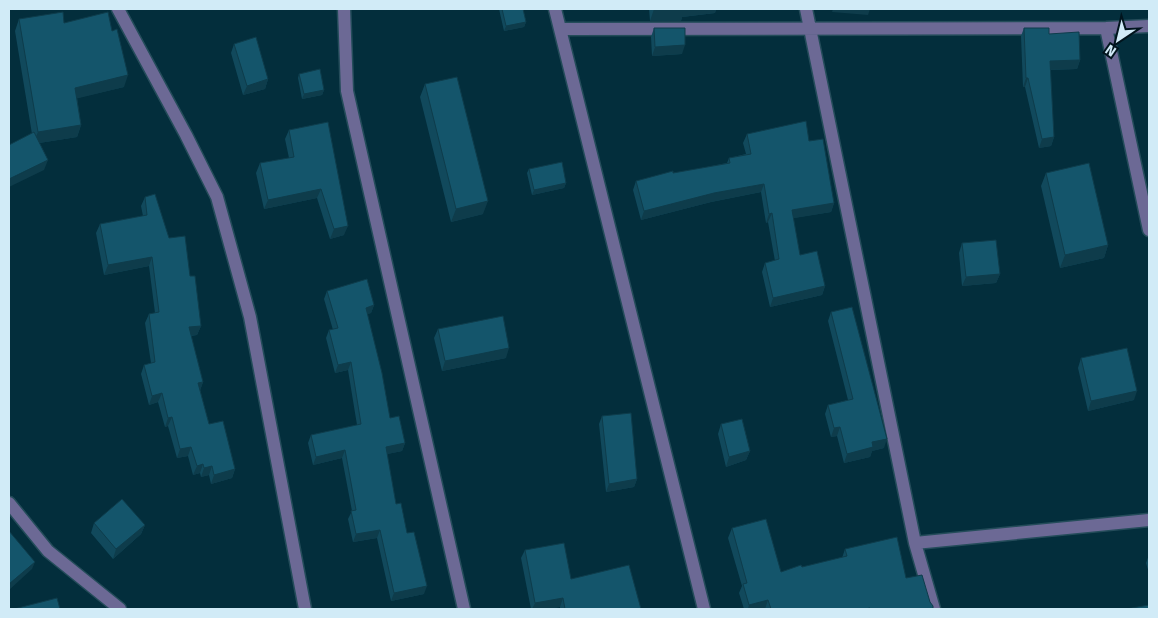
<svg xmlns="http://www.w3.org/2000/svg" width="1158" height="618" font-family="'Fira Sans',sans-serif">
<rect width="100%" height="100%" fill="#032e3c"/>
<g fill="none" stroke-linecap="round" stroke-linejoin="round">
<defs>
<path id="minor" d="M118 9 186 135 217 197 250 317 305 609
M344 9 347 91 464 609
M555 9 704 609
M806 9 915 543 934 609
M1106 28 1149 230
M560 29 1106 28 1149 26
M9 503 48 551 120 609
M915 543 1149 520"/>
</defs>
<use href="#minor" stroke="#244c5a" stroke-width="15"/>
<use href="#minor" stroke="#6c6995" stroke-width="12"/>
</g>
<path fill="#11495c" d="M499 9H523L526 22 524 27 504 31Z
M649 9H716L715 13 682 17 681 21H650Z
M19 19 64 23 124 87 77 98 81 125 77 137 39 143 44 170 32 134 15 31Z
M654 28 682 54 652 56 651 37Z
M1024 28 1049 34 1080 60 1077 69 1050 70 1054 137 1051 146 1039 148 1025 87H1023L1021 36Z
M234 44 268 79 265 89 243 95 231 53Z
M299 74 324 90 322 95 302 99 298 78Z
M425 84 483 214 451 222 420 97Z
M328 122 344 235 330 239 317 198 264 209 256 173 260 163 289 158 285 139 289 130Z
M747 134 809 141 834 203 831 212 793 218 800 255 825 286 822 295 770 307 762 272 765 263 775 261 768 222 766 223 761 192 711 202 641 220 633 190 636 181 727 163 729 158 746 154 743 143Z
M529 169 566 183 564 188 532 195 527 173Z
M1046 173 1108 245 1104 258 1060 268 1041 186Z
M145 197 169 238 190 276 201 326 197 335 191 336 203 382 200 390 209 424 235 469 232 478 211 484 209 475 201 477 200 473 193 475 188 456 177 458 168 426 165 427 158 402 149 405 141 374 144 365 151 363 145 323 149 314 155 313 149 266 104 275 96 233 100 224 143 216 141 206Z
M962 243 1000 274 996 283 962 286 959 253Z
M327 291 374 305 371 313 367 314 390 418 405 443 402 451 387 454 396 504 407 533 424 594 391 601 377 538 353 542 348 519 352 511 342 458 313 465 308 443 311 435 357 425 348 370 335 373 326 338 329 330H333L324 299Z
M831 312 884 448 872 451 870 457 844 463 837 436 831 437 825 414 828 405 848 400 828 321Z
M438 329 506 358 442 371 434 338Z
M1081 358 1134 400 1088 411 1078 368Z
M602 416 637 479 634 487 606 492 599 424Z
M721 424 750 451 746 460 726 467 718 434Z
M94 523 145 525 141 534 113 559 91 533Z
M732 528 781 572 842 558 845 549 906 578 930 602 933 609H744L739 593 742 586 728 538Z
M525 550 571 579 641 609H560V607L546 609H531L521 558Z
M1149 555V573L1146 563Z"/>
<path fill="#0e3c4b" d="M654 9H716L715 13 682 17 681 21H650Z
M833 9H870L868 15 832 12Z
M526 22 524 27 504 31 506 26Z
M685 45 682 54 652 56 655 47Z
M1080 60 1077 69 1047 70 1050 61Z
M128 75 124 87 71 100 75 88Z
M1026 78H1028L1025 87H1023Z
M268 79 265 89 243 95 247 86Z
M324 90 322 95 302 99 304 94Z
M81 125 77 137 33 144 38 132Z
M1054 137 1051 146 1039 148 1042 139Z
M48 160 44 170 9 187V179Z
M566 183 564 188 532 195 534 190Z
M764 184 761 192 711 202 641 220 644 211 714 193Z
M321 189 317 198 264 209 268 200Z
M488 201 483 214 451 222 456 209Z
M834 203 831 212 789 219 792 210Z
M772 213 768 222 766 223 769 214Z
M348 226 344 235 330 239 334 229Z
M1108 245 1104 258 1060 268 1065 255Z
M152 257 149 266 104 275 108 265Z
M1000 274 996 283 962 286 966 277Z
M825 286 822 295 770 307 773 298Z
M374 305 371 313 363 316 366 308Z
M201 326 197 335 185 336 189 327Z
M509 348 506 358 442 371 445 361Z
M351 362 348 370 335 373 338 365Z
M203 382 200 391 198 383Z
M1137 391 1134 400 1088 411 1091 401Z
M162 393 158 402 149 405 152 396Z
M172 417 168 426 165 427 168 418Z
M840 427 837 436 831 437 834 428Z
M887 439 884 448 872 451 870 457 844 463 847 454 872 442Z
M405 443 402 451 383 455 386 447Z
M191 447 188 456 177 458 180 449Z
M345 450 342 458 313 465 316 457Z
M750 451 746 460 726 467 729 457Z
M203 464 200 473 193 475 197 466Z
M212 466 209 475 201 477 204 468Z
M235 469 232 478 211 484 214 475Z
M637 479 634 487 606 492 609 484Z
M145 525 141 534 113 559 116 549Z
M380 530 377 538 353 542 356 534Z
M35 562 32 569 9 590V584Z
M427 586 424 594 391 601 394 593Z
M563 598 560 607 546 609H532L535 603Z
M768 600 765 609H748L749 605Z"/>
<path fill="#14556b" stroke="#0e3c4b" d="M502 9H523L526 22 506 26Z
M63 12 64 23 108 12 112 31 117 29 128 75 75 88 81 125 38 132 19 19Z
M654 28H685V45L655 47Z
M1024 28H1049V34L1079 32 1080 60 1050 61 1054 137 1042 139 1028 78H1026Z
M256 37 268 79 247 86 234 44Z
M320 69 324 90 304 94 299 74Z
M457 77 488 201 456 209 425 84Z
M806 121 809 141 823 139 834 203 792 210 800 255 817 251 825 286 773 298 765 263 779 259 772 213 769 214 764 184 714 193 644 211 636 181 673 171V173L730 163 729 158 751 154 747 134Z
M328 122 348 226 334 229 321 189 268 200 260 163 294 157 289 130Z
M34 132 48 160 9 179V145Z
M562 162 566 183 534 190 529 169Z
M1089 163 1108 245 1065 255 1046 173Z
M155 194 169 238 185 236 190 276H195L201 326 189 327 203 382 198 383 209 424 223 421 235 469 214 475 212 466 204 468 203 464 197 466 191 447 180 449 172 417 168 418 162 393 152 396 144 365 155 362 149 314 159 312 152 257 108 265 100 224 147 215 145 197Z
M996 240 1000 274 966 277 962 243Z
M367 279 374 305 366 308 382 373 390 418 399 416 405 443 386 447 396 504 401 503 407 533 414 532 427 586 394 593 380 530 356 534 351 511 356 510 345 450 316 457 311 435 361 424 351 362 338 365 329 330 338 328 327 291Z
M852 307 887 439 872 442 873 447 847 454 840 427 834 428 828 405 853 399 831 312Z
M503 316 509 348 445 361 438 329Z
M1127 348 1137 391 1091 401 1081 358Z
M631 413 637 479 609 484 602 416Z
M742 419 750 451 729 457 721 424Z
M122 499 145 525 116 549 94 523Z
M766 519 781 572 801 565 802 567 847 556 845 549 897 537 906 578 922 575 930 602 933 606V609H870V608L865 609H771L768 600 749 605 743 584 747 583 732 528Z
M9 531 35 562 9 584Z
M564 543 571 579 629 565 641 609H565L563 598 535 603 525 550Z
M57 598 60 609H14Z
M1149 605V609H1126Z"/>
<rect width="1158" height="618" fill="none" stroke="#d1ebf7" stroke-width="20"/>
<g transform="translate(1118 40) rotate(215)" stroke="#01141d" stroke-width="4" paint-order="stroke">
<path d="M0-4L9 19L0 12L-9 19Z" fill="#d1ebf7"/>
<text y="-8" font-size="14" font-weight="bold" text-anchor="middle" fill="#d1ebf7">N</text>
</g>
</svg>
